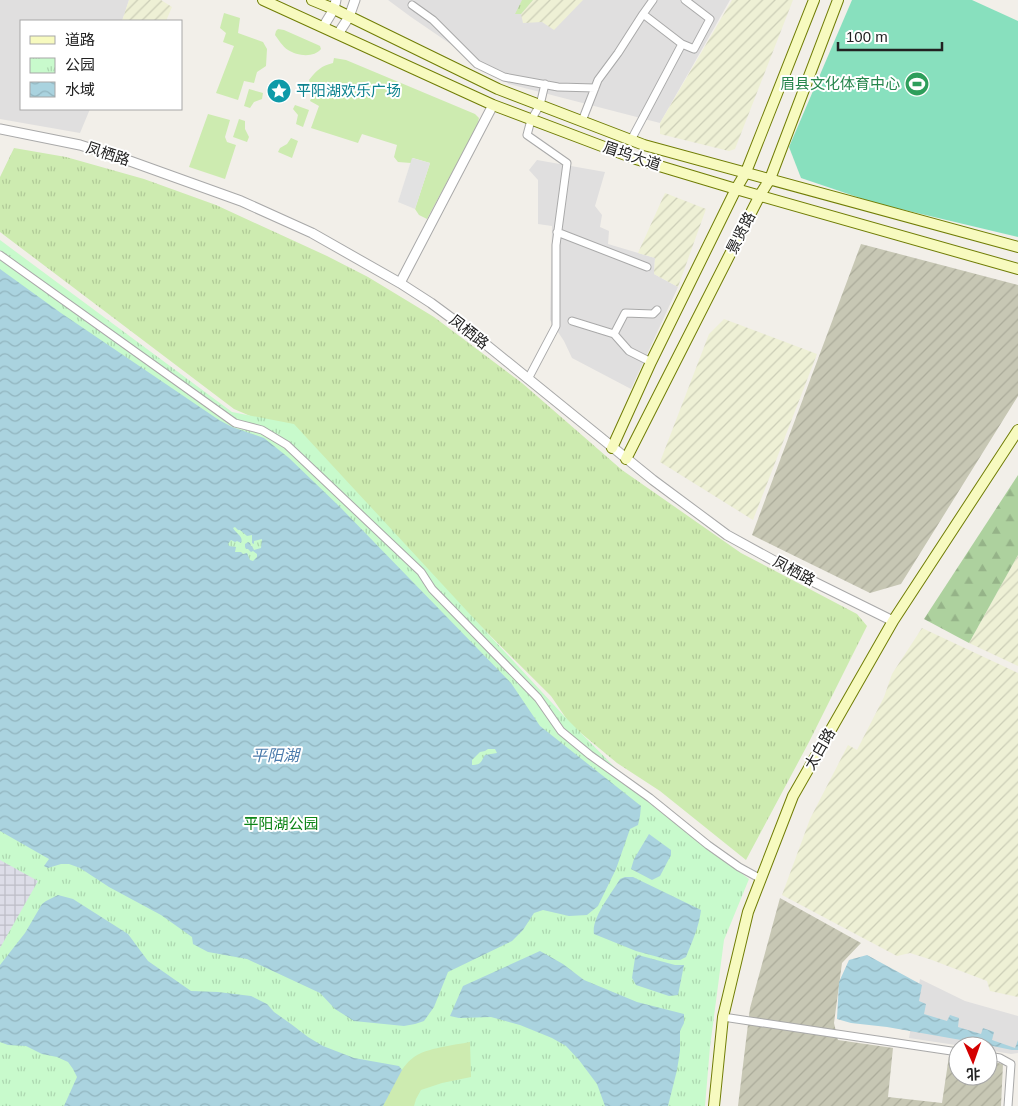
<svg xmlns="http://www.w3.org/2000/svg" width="1018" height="1106" font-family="Helvetica,'Noto Sans SC',sans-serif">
<defs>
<pattern id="construction-furrows" width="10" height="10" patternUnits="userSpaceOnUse" patternTransform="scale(1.25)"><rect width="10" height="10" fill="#c7c7b4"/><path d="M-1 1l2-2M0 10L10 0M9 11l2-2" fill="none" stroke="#abab9a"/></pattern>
<pattern id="farmland-furrows" width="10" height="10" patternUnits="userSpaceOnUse" patternTransform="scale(1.25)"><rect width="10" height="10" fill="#eef0d5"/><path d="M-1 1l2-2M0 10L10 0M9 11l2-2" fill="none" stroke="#ccceb7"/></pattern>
<pattern id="grass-tufts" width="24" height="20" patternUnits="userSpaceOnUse" patternTransform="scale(1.25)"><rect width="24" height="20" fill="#cdebb0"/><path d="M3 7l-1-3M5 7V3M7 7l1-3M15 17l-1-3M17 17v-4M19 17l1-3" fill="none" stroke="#b0c997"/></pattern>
<pattern id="forest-firs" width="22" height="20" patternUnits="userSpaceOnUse" patternTransform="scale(1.25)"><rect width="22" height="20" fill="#add19e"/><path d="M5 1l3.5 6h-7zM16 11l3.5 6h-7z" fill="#95b388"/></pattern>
<pattern id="park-tufts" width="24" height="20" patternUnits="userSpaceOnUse" patternTransform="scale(1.25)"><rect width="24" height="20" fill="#c8facc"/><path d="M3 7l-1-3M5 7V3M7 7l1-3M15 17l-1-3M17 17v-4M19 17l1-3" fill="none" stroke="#acd6af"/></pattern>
<pattern id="plaza-grid" width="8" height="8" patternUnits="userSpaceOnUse" patternTransform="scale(1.25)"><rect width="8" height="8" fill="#dddde8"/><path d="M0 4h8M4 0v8" fill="none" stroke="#bdbdc7"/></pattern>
<pattern id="water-waves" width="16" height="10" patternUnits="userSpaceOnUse" patternTransform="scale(1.25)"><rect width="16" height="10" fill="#aad3df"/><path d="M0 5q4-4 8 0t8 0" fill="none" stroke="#92b5bf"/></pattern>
</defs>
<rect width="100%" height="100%" fill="#f2efe9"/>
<path fill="#e0dfdf" d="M0 0H129L122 21H21V109H90L80 133 0 119Z
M388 0H730L660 123 509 84 411 17Z
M537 160 605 172 595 206 602 215 600 227 609 231 608 244 655 258 654 274 678 287 631 389 572 358 564 341 550 320 552 226 538 224V180L529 170Z
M920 979 965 1001 1018 1016V1053L1011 1054 988 1050V1046H962L909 1038Z"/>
<path fill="url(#construction-furrows)" d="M861 244 1018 285V396L901 584 870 593 752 535Z
M780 898 861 943 842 963 834 1023 838 1040 893 1048 888 1097 942 1103 949 1056 958 1057V1076H988V1061L1003 1064 1001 1106H738L750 1008Z"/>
<path fill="url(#farmland-furrows)" d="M129 0H161L172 7 166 21H122Z
M533 0H583L554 30 542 22 523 23 521 14Z
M732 0H793L735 149 729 151 660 134V123Z
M665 193 706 209 678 287 654 274 655 258 638 253Z
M724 319 817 354 753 520 660 462 709 334Z
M1018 555V666L969 643Z
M922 628 1018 673V997L990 991 987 981 932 960 910 953 897 956 782 895 810 819 848 745 857 750 884 697 892 674Z"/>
<path fill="url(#grass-tufts)" d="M522 0H533L521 14H515Z
M14 148 66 157 144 179 216 205 327 256 368 277 434 317 522 383 622 470 741 553 857 614 867 626 809 742 746 860 660 791 617 763 570 724 551 696 285 431 234 409 0 232V177Z"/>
<path fill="url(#forest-firs)" d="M1018 475V555L969 643 924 619Z"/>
<path fill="url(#park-tufts)" d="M0 240 232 412 294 424 565 717 654 807 749 879 724 940 710 1047 705 1106H0Z"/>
<path fill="#cdebb0" d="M224 13 240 18 238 33 263 42 267 49 266 66 257 72 254 83 244 81 238 100 216 93 234 46 223 42 226 33 220 28Z
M278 29 284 30 318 45 320 46 321 49C314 58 297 56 288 50 282 46 279 40 275 35L276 31Z
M334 58 346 60 475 114 479 118 477 126 427 219 419 215 415 209 430 163 413 158 411 163 398 162 394 157 397 145 362 134 358 143 311 128 319 106 310 101 313 94 309 80C317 70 321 66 333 63Z
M249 89 263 93 262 99 254 102 250 108 244 106Z
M295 105 309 110 303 127 296 124 298 115 293 109Z
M208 114 230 120 225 137 227 142 236 145 225 179 189 167Z
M239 119 245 121V129L249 137 247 142 233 137Z
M291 138 298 141 292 158 278 152 280 148 287 144Z
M470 1042 471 1077 442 1083 421 1090 416 1099 414 1106H383C391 1090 399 1068 414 1057 426 1048 455 1045 470 1042Z"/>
<path fill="#88e0be" d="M852 0H972L1018 21V237L875 203 801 178 789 147Z"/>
<path fill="#e2e2e2" d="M412 158 430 163 415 209 398 202Z"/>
<path fill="url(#plaza-grid)" d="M0 860 38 881 0 948Z"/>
<path fill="url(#water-waves)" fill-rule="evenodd" d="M0 269 61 313 219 420 232 427 264 438 289 458 340 507 511 683 540 726 641 806 640 816 638 825 630 829 616 869 598 906 587 915 569 916 543 910 534 913 523 930 512 941 448 972 434 1007 424 1021 415 1024 404 1026 354 1021 335 1009 320 993 247 959 208 952 193 944 192 937 161 915 109 887 80 868 69 864H61L48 868 44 866 49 859 0 831ZM235 527 238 530H240L247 536 252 535V543L254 544V541L262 539 261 548 254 550 252 546H251L250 543 248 542 245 544V547L246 549H248L251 552 253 551 257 554V557L253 561 250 560 247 553 243 554 241 552H235L236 547 229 546 228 544 231 540 235 542 237 541 241 543C244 536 236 534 233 528ZM488 749H495L497 753 485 755C481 761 482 765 472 765V760L480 752 485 751Z
M649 834 671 850V855L660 876 652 880 631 869 634 859Z
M625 877H633L701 910C699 927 692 942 686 957L680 960H669L636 951 594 934C591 918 612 893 620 879Z
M58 895 73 899 128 934 148 961 191 991 218 992 251 996 267 1004 274 1012 291 1024 308 1037 323 1046 354 1058 399 1066 402 1070 383 1106H64L77 1077 73 1069 68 1062 57 1057 42 1054 26 1046 8 1045 0 1042V965L25 933 42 904 46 901Z
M540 951 563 964 584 980 637 1002 684 1014V1023L680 1031V1051L677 1070 668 1106H605L597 1084 579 1060 566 1046 552 1038 520 1025 491 1017 459 1018 450 1016 463 986Z
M638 955 675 965H684L678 995 669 996 636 985 632 978 635 958Z
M867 955 922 985 919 1001 926 1004 924 1014 947 1021 950 1015 959 1018 958 1027 981 1034 983 1028 994 1032 992 1040 1015 1048 1018 1040V1050H1012L978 1043 887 1027 851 1023 837 1019 839 982 849 960Z"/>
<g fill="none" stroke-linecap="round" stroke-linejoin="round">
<defs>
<path id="minor" d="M412 5 433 20 477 64 504 77 558 87 595 88
M643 14 682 44 694 49 710 19 685 0
M582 121 598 80 618 53 643 14 653 0
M631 140 682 44
M557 232 647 267
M0 255 235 423 262 430 287 445 421 572 432 589 538 698 561 731 590 755 650 798 708 845 739 867 761 879
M572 321 614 334 629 351 651 362
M614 334 625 313 653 314 657 310
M528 379 556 326V245L567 163 527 135 531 120 540 105 545 84
M723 1017 958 1052
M988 1056 1000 1058 1011 1064 1008 1106"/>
<path id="tertiary" d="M323 27 334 9 336 0
M338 34 349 17 355 0
M0 129 80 145 127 160 241 201 312 233 400 283 431 303 473 334 653 480 727 535 800 575 893 621
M400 283 493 105"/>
<path id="secondary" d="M263 0 493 105 636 159 736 189 1018 269
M312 0 334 9 498 89 644 145 1018 247
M612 448 651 362 736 189 746 172 814 0
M626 459 760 195 770 179 838 0
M714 1106 723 1017 748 912 793 796 893 621 1018 430"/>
</defs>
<use href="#minor" stroke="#a9a9a9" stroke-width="9"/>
<use href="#tertiary" stroke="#a9a9a9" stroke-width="11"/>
<use href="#secondary" stroke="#707d05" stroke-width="12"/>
<use href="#minor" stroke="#fff" stroke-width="7"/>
<use href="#tertiary" stroke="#fff" stroke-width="9"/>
<use href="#secondary" stroke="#f7fabf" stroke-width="10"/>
</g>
<defs>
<symbol id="stadium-disc" viewBox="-11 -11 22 22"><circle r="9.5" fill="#2e9e5b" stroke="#fff"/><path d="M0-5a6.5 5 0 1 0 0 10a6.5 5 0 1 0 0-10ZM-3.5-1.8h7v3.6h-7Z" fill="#fff"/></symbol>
<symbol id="sight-disc" viewBox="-11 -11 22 22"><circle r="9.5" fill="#0f9aa8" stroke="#fff"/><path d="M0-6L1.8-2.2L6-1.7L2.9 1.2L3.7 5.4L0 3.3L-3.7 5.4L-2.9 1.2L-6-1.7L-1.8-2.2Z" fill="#fff"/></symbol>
</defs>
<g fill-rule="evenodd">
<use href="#stadium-disc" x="903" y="70" width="28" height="28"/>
<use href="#sight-disc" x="265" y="77" width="28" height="28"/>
</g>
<g text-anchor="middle" stroke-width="4" stroke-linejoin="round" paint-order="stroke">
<g font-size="15" fill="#27864d" stroke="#fff" text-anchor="end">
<text x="900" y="89">眉县文化体育中心</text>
</g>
<g font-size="15" fill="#0d838f" stroke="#fff" text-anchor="start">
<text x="296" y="96">平阳湖欢乐广场</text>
</g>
<g font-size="15" fill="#222" stroke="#fff">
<text transform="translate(108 154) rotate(18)" y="5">凤栖路</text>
<text transform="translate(632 156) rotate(19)" y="5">眉坞大道</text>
<text transform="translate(741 233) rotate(-63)" y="5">景贤路</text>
<text transform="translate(469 332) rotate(38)" y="5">凤栖路</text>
<text transform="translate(794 571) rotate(28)" y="5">凤栖路</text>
<text transform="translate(820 749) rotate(-60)" y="5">太白路</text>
</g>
<g font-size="15" fill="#0c8416" stroke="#fff">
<text x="281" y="829">平阳湖公园</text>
</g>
<g font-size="16" font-style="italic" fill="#4a7aab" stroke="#fff">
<text x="275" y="761">平阳湖</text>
</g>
</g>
<rect x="20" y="20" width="162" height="90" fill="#ffffff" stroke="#a7a7a7"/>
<rect x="30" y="36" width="25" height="8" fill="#f7fabf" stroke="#a7a7a7"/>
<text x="65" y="45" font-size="15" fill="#222222">道路</text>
<rect x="30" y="58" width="25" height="15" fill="url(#park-tufts)" stroke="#a7a7a7"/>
<text x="65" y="70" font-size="15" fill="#222222">公园</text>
<rect x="30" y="82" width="25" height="15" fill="url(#water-waves)" stroke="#a7a7a7"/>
<text x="65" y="95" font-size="15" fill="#222222">水域</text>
<g transform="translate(973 1061) rotate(178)"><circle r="24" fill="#ffffff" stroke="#a7a7a7"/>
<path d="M0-4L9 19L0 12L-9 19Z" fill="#d40000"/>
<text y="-8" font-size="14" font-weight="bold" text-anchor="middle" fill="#222222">北</text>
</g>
<path d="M838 42v8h104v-8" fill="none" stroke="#222222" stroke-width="2.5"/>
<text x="846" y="42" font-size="15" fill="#222222" stroke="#ffffff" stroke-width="4" paint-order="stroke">100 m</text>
</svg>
